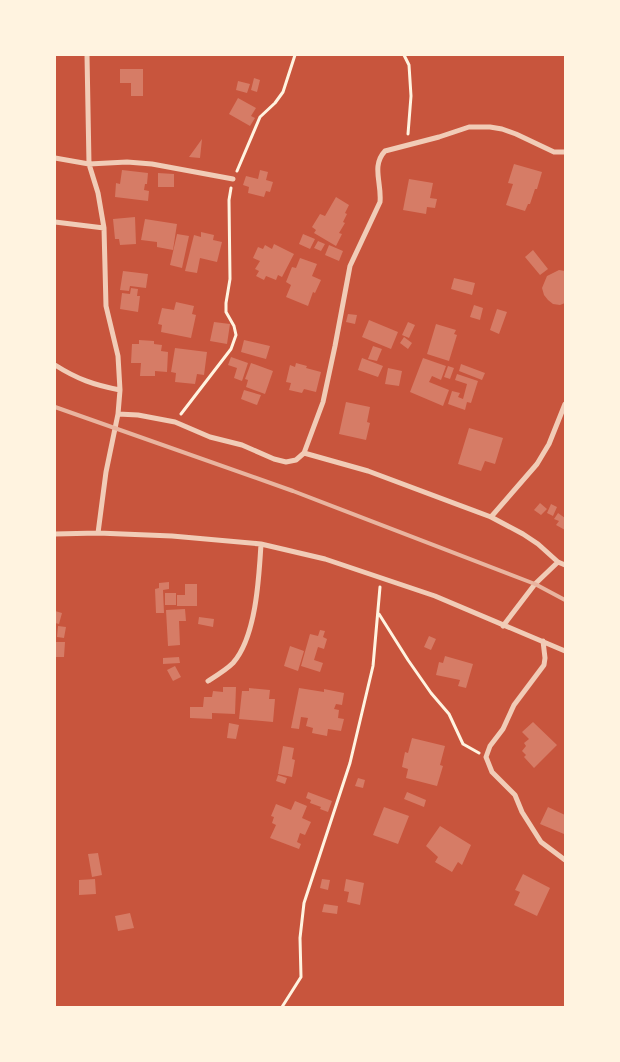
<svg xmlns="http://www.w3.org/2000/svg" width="620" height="1062" font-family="'IBM Plex Serif',serif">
<rect width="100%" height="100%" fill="#c8553d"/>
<path fill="#d67c66" d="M120 69H143V96H131V83H120Z
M254 78 260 80 257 92 251 90Z
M238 81 250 84 247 93 236 90Z
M238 98 256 108 251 116 255 118 250 126 229 114Z
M202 139 200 158 189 157Z
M514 164 542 172 537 189H535L530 204H528L525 211 506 205 513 184 508 183Z
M122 170 148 173 147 184H145L144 190 149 191 148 201 115 197 116 183 120 184Z
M260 170 268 172 266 180 273 182 270 192 266 191 264 197 248 193 249 187 243 185 246 176 258 179Z
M158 173 174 174V187H158Z
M409 179 433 183 430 198 437 199 435 208 427 207 426 214 403 210Z
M336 197 349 205 345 213 347 214 343 222 345 223 339 233 342 234 336 246 314 233 316 230 312 227 320 214 325 216Z
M135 217 136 244 120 245 119 239H115L113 219Z
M145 219 177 224 173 250 157 247V242L141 240Z
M201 232 214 235 213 240 222 242 217 262 200 258 197 273 185 271 194 235 201 237Z
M177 234 189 236 182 268 170 265Z
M303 234 315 239 310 249 299 244Z
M318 241 325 244 321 251 314 248Z
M274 244 294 254 282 277 278 275 276 280 266 276 264 280 256 276 259 271 255 269 260 261 253 258 258 247 263 249 265 245 272 249Z
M329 245 343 251 339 261 325 255Z
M533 250 548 269 540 275 525 257Z
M300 258 317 264 312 276 321 280 315 293 313 292 308 306 286 297 291 285 286 282 292 267 296 268Z
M559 270 565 271V303L560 305 553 304 548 300 544 295 542 288 547 276Z
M123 271 148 274 146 288 130 286 129 291 120 290Z
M454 278 475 283 472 295 451 289Z
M131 288 138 289 137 296H140L138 312 120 309 122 293 130 294Z
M176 302 194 306 192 314 196 315 191 338 161 332 162 325 158 324 162 308 174 310Z
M474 305 483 308 480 320 470 317Z
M497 309 507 312 499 334 490 330Z
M348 314 357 315 355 324 346 322Z
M369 320 398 332 391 349 362 337Z
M214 322 230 324 227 344 210 341Z
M408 322 415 325 409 338 402 335Z
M436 324 456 330 454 334 457 335 449 361 427 354Z
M404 337 412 343 408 349 400 343Z
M139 340 154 341V344L162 345 161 351 168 352 167 372 155 371V376H140L141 363H131L132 344H139Z
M244 340 270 346 266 359 241 352Z
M373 346 382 349 377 361 368 359Z
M175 348 207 352 204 375 197 374 195 384 175 382 176 373 171 372Z
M231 357 248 363 242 381 234 378 237 368 228 365Z
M362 358 383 366 378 377 358 370Z
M423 358 446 366 441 380 432 376 429 382 449 390 443 406 410 392Z
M251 363 273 371 265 394 246 387 248 380 245 379Z
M296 363 307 366 306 368 321 372 316 392 304 389 302 393 289 390 291 383 286 382 290 365 295 367Z
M461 364 485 373 482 380 459 371Z
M448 366 454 368 450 379 444 377Z
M388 368 402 371 399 386 385 384Z
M457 374 478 381 471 403 467 402 465 410 448 404 452 391 460 393 458 397 463 399 467 384 455 380Z
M244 390 261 395 257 405 241 399Z
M346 402 370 407 367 422 370 423 366 440 339 434Z
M469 428 503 438 495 464 485 461 481 471 458 464Z
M540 503 547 509 541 515 534 510Z
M551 504 557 507 553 516 547 513Z
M558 513 565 518V530L556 525 559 521 554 519Z
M169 582V589L163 590 164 613H156L155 589 159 588V583Z
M185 584H197V606H177V595H185Z
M165 593H176V605H165Z
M185 609 186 621H179L180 645 168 646 166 610Z
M55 611 62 613 59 624 55 623Z
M199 617 214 619 213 627 198 624Z
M58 626 66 627 64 638 57 637Z
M320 630 325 631 323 637 327 639 324 649 318 647 314 660 323 663 320 672 301 666 310 634 318 636Z
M429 636 436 639 431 650 424 647Z
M55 642H65L64 657H55Z
M290 646 304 651 298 671 284 666Z
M445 656 473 664 466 688 458 686 460 680 436 675 439 662 443 663Z
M179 657 180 663 163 664V658Z
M175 666 181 677 173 681 167 670Z
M223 687H236L235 714 212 713V719L190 718V707H203L204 697H212L213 691 223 692Z
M249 688 270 690 269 699H275L273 722 239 719 242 691H249Z
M299 688 324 692V689L344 693 342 705 336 704 334 709 339 710 338 718 344 719 341 731 328 729 327 736 312 733 313 728 306 726 308 718 301 717 299 729 291 728Z
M533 722 557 745 534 768 524 757 526 755 522 751 526 746 524 743 529 739 522 732Z
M229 723 239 725 236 739 227 738Z
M412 738 445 746 440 765 443 766 437 786 406 778 408 769 402 767 405 752 408 753Z
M283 746 294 748 292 759 295 760 292 777 278 774Z
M278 775 287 778 285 784 276 781Z
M358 778 365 780 363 788 355 786Z
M308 792 332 801 328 812 320 809 321 807 310 803 311 800 306 798Z
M407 792 426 800 424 807 404 799Z
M295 801 307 806 302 818 311 822 305 835 300 833 297 842 301 844 299 849 270 838 276 825 272 823 274 817 271 816 276 804 291 810Z
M384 807 409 816 398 844 373 835Z
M548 807 565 815 564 834 540 824Z
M440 826 471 845 462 865 458 862 452 872 435 862 438 857 426 846Z
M98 853 102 875 92 877 88 854Z
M523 874 550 888 537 916 514 905 520 892 515 890Z
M95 879 96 894 79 895V880Z
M322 879 330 880 328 890 320 888Z
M346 879 364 883 360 905 347 902 349 892 344 891Z
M324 904 338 906 337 914 322 912Z
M130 913 134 928 118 931 115 916Z"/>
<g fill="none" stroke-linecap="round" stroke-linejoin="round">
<path stroke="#fff3e0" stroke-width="3" d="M404 55 409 65 411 96 408 134
M237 171 260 117 275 103 283 92 295 55
M181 414 231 349 236 335 234 326 226 312V303L230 279 229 200 231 188
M379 614 408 660 431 693 449 714 463 744 479 753
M282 1007 301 977 300 938 304 903 350 763 373 666 380 587"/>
<path stroke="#f1ccb7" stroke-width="5" d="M87 55 89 164 98 193 104 228 106 306 118 356 120 390 118 414 106 472 98 533
M55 158 89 164 127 162 152 164 233 179
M55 222 104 228
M55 365C77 379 94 385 120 390
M118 414 138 415 175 422 210 437 242 445 274 459 286 462 296 460 304 453 323 402 335 346 350 266 380 202C382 183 371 166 385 151L439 137 469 127H490L502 129 516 134 554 152H565
M304 453 368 471 491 517 523 534 538 544 558 562 565 565
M491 517 537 464 549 444 565 404
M55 534 98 533 172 536 261 544 325 559 435 596 565 651
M503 626 535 584 558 562
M543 641 545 658 544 665 514 705 503 729 490 746 486 757 492 772 515 795 522 812 541 842 565 860
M208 681C216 676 226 670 233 663 256 637 259 578 261 544"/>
<path stroke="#e9b49f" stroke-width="4" d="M55 407 293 491 535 584 565 600"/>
</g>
<rect width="620" height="1062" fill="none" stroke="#fff3e0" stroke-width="112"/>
</svg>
